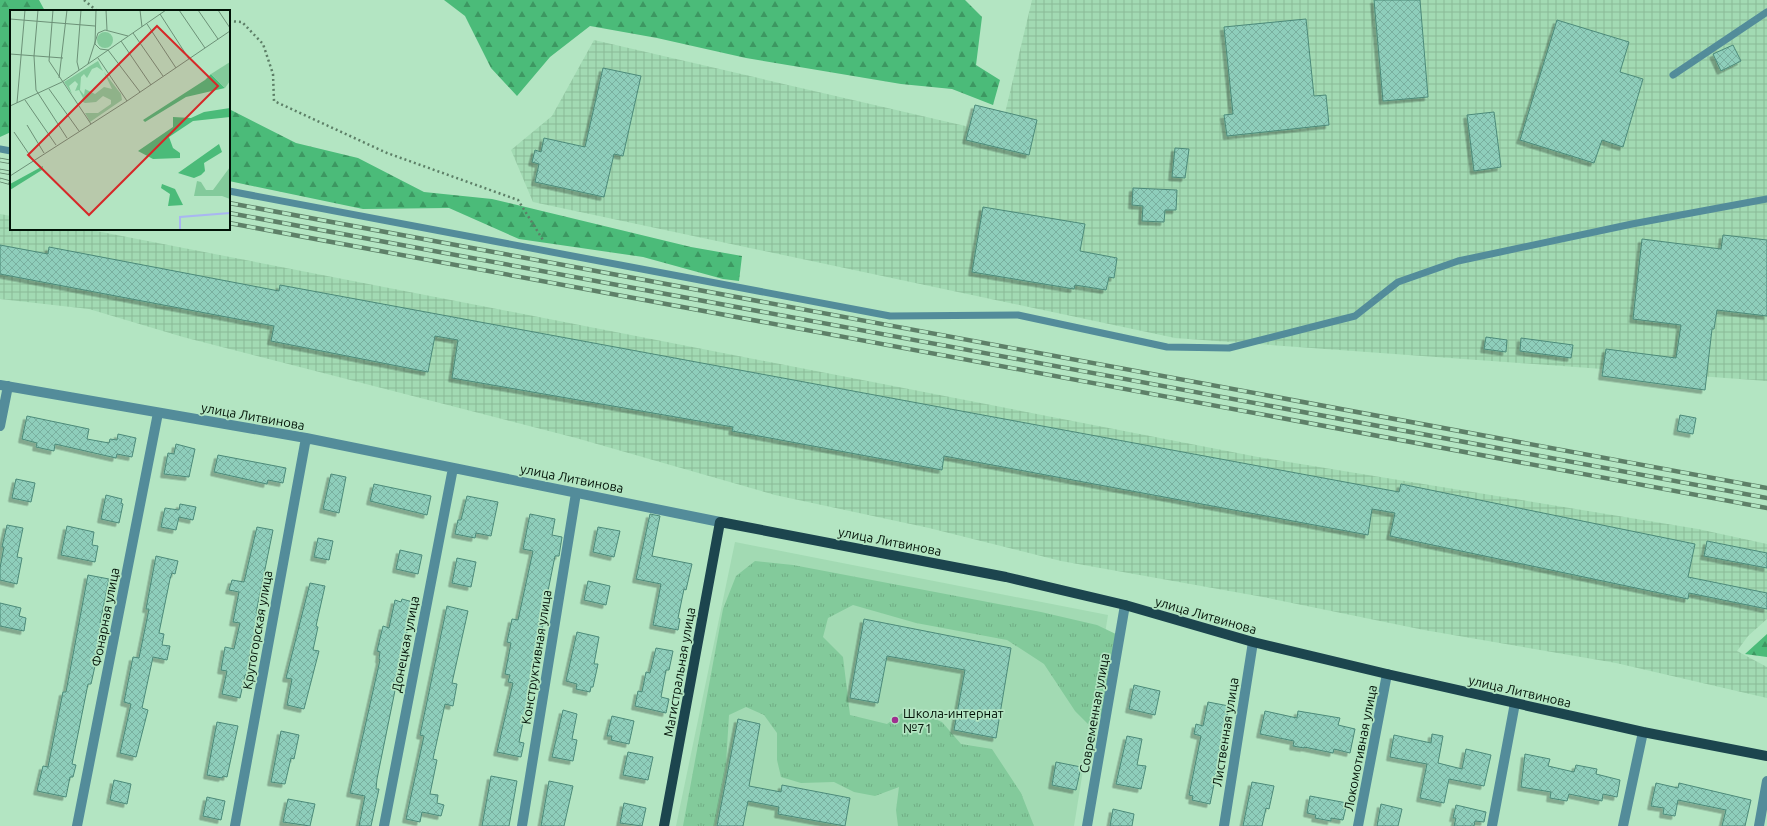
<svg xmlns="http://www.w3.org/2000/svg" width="1767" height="826" font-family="Ubuntu,sans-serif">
<defs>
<pattern id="industrial-grid" width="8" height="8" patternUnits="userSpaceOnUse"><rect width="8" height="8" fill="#a2dab3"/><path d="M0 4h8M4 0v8" fill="none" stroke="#8aba98"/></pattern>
<pattern id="grass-tufts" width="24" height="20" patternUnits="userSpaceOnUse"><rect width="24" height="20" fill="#83ca9b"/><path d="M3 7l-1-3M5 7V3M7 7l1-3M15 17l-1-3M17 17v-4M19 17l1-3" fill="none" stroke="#70ac84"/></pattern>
<pattern id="forest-firs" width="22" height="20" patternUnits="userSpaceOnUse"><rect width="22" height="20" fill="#4bbb79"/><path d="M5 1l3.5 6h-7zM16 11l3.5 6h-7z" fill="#3c9761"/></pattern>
<pattern id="building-cross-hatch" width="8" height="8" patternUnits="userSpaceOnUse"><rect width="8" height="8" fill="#8ecebb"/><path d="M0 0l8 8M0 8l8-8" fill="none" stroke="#79b09f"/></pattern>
<filter id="shadow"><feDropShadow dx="-3.5" dy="3.5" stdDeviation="0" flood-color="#0004"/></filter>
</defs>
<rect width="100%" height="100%" fill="#b3e5c2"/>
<path fill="#a2dab3" d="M735 542 1108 615 1074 826H676Z"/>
<path fill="url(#industrial-grid)" d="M1032 0H1767V381L1175 338 533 202 511 150 552 116 594 40 1000 134Z
M0 214 11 216V229H86L1258 457 1698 529 1767 544V619L1748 636 1737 651 1767 667V698L1616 663 1424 630 1263 597 1061 561 929 528 775 495 576 438 183 337 89 309 0 299Z"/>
<path fill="url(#grass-tufts)" d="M755 561 793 565 1041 612 1097 625 1120 636 1104 714 1088 724 1075 711 1044 664 1007 640 916 623 853 605 828 618 823 637 843 657 850 715 887 724 909 708 942 722 961 744 992 749 1021 793 1034 826H898L896 810 899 787 875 796 854 792 834 782 801 783 781 777 777 760V733L764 715 746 707 729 715 726 764 714 826H683L723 609 736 576Z"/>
<path fill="url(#forest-firs)" d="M0 0H39L45 11H11V132L0 137Z
M444 0H965L982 17 976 65 1000 80 993 105 952 89 901 84 746 58 657 38 590 26 550 57 517 96 491 68 465 16Z
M229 109 296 143 358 158 424 192 492 199 691 247 742 256 739 281 723 279 643 257 519 239 449 208 363 209 229 181Z
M1767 634V657L1745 654Z"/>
<path fill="url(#building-cross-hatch)" stroke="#4c8a79" filter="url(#shadow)" d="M1374 0H1420L1428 97 1383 101Z
M1306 19 1314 96 1326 95 1329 125 1227 136 1224 115 1233 114 1224 27Z
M1557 20 1629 42 1620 72 1643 79 1623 147 1602 140 1594 163 1520 140Z
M1733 45 1741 61 1721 71 1713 54Z
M603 68 641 76 623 156 614 154 604 197 535 182 539 164 532 162 535 150 541 152 544 138 585 147Z
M975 105 1037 120 1029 155 966 140Z
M1494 112 1501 167 1474 171 1467 115Z
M1175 148 1189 149 1185 178 1172 177Z
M1133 188 1177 190 1176 210H1165L1164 222 1142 221 1143 206 1132 205Z
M983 207 1085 224 1080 251 1117 258 1114 278 1109 277 1106 290 1075 285 1074 289 972 272Z
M1723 235 1767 240V316L1717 310 1714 329H1712L1705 390 1602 376 1606 349 1676 358 1681 325 1633 319 1642 239 1721 249Z
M0 245 48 254 49 247 279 291 280 285 1399 492 1401 484 1695 544 1688 577 1767 593V609L1689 593 1688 599 1390 536 1395 513 1372 509 1368 535 944 456 942 470 732 431 733 427 452 378 458 340 435 336 428 372 271 341 274 326 0 274Z
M1486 337 1507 340 1506 352 1484 349Z
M1521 338 1573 345 1571 358 1520 351Z
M1680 415 1696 418 1693 434 1677 431Z
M27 416 89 429 87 439 109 443 110 439 117 440 118 434 136 438 132 457 117 454 116 458 55 444 54 451 36 447 37 443 22 439Z
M176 444 195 449 189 477 164 474 168 453 174 454Z
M218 455 286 468 283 483 268 480 267 484 214 472Z
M331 474 346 477 339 513 323 509Z
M16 479 35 483 31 502 12 498Z
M374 484 431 496 427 515 370 501Z
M106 495 122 499 121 503 123 504 119 523 101 519Z
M467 496 498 502 491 536 476 533 475 538 455 534 458 520H461Z
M180 504 196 507 193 520 179 517 176 530 161 527 165 508 179 510Z
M530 514 555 519 552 535 562 537 559 556H555L546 601 550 602 546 620H544L519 742 524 743 521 757 497 752 513 683 508 682 510 675 505 674 511 643 507 642 512 619 518 620 533 551 523 549Z
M650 514 660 516 652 556 692 564 686 590 684 589 678 618 680 619 678 630 653 625 661 584 636 579Z
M7 525 23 528 17 557 22 558 17 584 0 580V568L4 547H2Z
M67 526 94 532 92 545 98 546 95 562 61 555Z
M257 527 273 530 256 613H259L248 663H250L248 675H245L240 698 222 694 227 671 221 670 225 647 234 649 240 623 233 622 239 592 229 590 232 580 244 582Z
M598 527 620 531 614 557 593 552Z
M318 538 333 541 329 560 314 557Z
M1707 541 1767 553V568L1704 556Z
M400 550 422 555 418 574 396 569Z
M156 556 178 561 175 574 172 573 170 579 159 633 164 634 162 645 170 646 167 660 153 657 142 708 148 710 136 757 120 753 131 704 124 702 133 657 139 658 149 609H146Z
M457 558 476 562 471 587 452 583Z
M88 575 109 579 100 623H102L95 657H97L91 684H88L72 764 76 765 73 777H70L66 797 37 791 43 766 48 767 63 692H66Z
M588 581 610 586 606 605 584 600Z
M310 583 325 586 316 626 318 627 313 650 319 651 304 709 287 705 292 679 286 678Z
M402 599 413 602 377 779 376 789H379L371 826H359L365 796 350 793 380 660 379 659 380 652 377 651 383 626 389 628 395 600 401 602Z
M0 603 21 608 19 616 26 618 24 631 0 626Z
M447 606 468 611 452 683 457 684 453 706 445 704 433 759 437 760 430 794 438 795 437 803 444 805 441 816 422 812 420 822 406 819 424 736 420 735Z
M864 619 1011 648 996 738 954 730 965 670 887 656 878 703 850 698Z
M577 632 599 637 594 664H598L593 687H591L590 692 576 689 577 684 566 681Z
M656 648 673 651 669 670H666L661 697 669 699 666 713 635 706 638 691 642 692 646 672 650 673Z
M1134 685 1160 691 1155 715 1129 709Z
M1208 702 1229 706 1224 730 1230 731 1227 741 1223 740 1210 804 1192 800 1193 796 1189 795 1201 736 1194 734 1196 724 1203 726Z
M563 710 577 714 572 739 577 740 573 761 552 757Z
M1265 711 1297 718 1298 711 1340 718 1338 725 1355 729 1350 753 1334 749 1333 753 1304 747V748L1293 746 1294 741 1260 734Z
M612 716 634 721 629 744 611 740 612 736H607Z
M738 719 760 724 749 786 781 792 782 785 850 798 845 826 778 814 779 807 748 801 743 826H717Z
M217 722 238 726 227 777 223 776 222 778 207 775Z
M281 731 299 735 294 759 291 758 285 784 271 782Z
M1432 734 1443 736 1438 763 1462 769 1466 749 1491 755 1484 786 1449 779 1444 803 1420 798 1427 764 1390 757 1394 735 1431 743Z
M1127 736 1142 739 1137 765 1146 766 1141 789 1116 784Z
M628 752 653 757 648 780 623 775Z
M1525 754 1550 759 1548 766 1574 772 1576 765 1597 769 1596 774 1620 780 1617 797 1603 794 1602 801 1569 794 1567 801 1550 798 1551 792 1521 787Z
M1056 762 1081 767 1076 790 1052 785Z
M491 776 517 781 509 826H482Z
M114 780 131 784 127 804 110 800Z
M549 781 573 786 564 826H541Z
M1252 782 1274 786 1269 809 1266 808 1262 826H1243Z
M1656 783 1678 788 1679 783 1751 800 1745 826H1722L1726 810 1678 800 1675 816 1663 814 1664 808 1651 806Z
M1310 796 1347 803 1343 820 1331 818V821L1315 818 1316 815 1307 813Z
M207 797 225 801 221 820 203 816Z
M288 799 315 804 310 826 283 822Z
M624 803 646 808 642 826 620 823Z
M1381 804 1402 809 1398 826H1377Z
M1456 805 1486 812 1484 822 1475 821 1474 826H1454L1456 818H1453Z
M1113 809 1134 814 1132 826H1110Z"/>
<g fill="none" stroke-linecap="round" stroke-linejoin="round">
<path stroke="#5d7f67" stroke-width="2.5" stroke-dasharray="2 3" stroke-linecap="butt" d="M84 0 97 11
M229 21 242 22 263 44 273 74 274 101 387 153 518 200 543 240"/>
<path stroke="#538c9a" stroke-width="7" d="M1673 75 1767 12
M0 149 11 151
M229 191 890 316 1018 315 1167 347 1229 348 1355 316 1398 282 1458 261 1632 224 1767 199"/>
<path stroke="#538c9a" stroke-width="10" d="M0 385 306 438 720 522
M0 426 8 386
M77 826 158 413
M235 826 306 438
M384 826 453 468
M522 826 576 493
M1087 826 1125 605
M1224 826 1253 642
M1358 826 1387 674
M1492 826 1515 703
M1623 826 1643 732
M1759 826 1767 781"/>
<path stroke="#1c454e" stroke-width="10" d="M664 826 720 522 1006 577 1125 605 1253 642 1387 674 1643 732 1767 756"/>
<defs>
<path id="rail" d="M0 160 11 162
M0 171 11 173
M0 180 11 183
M229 203 1767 488
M229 213 1767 498
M229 223 1767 508"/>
</defs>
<use href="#rail" stroke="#5e8068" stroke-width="4.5"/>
<use href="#rail" stroke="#b3e5c2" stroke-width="3" stroke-dasharray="9" stroke-linecap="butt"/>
</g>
<circle fill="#9f308f" stroke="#b3e5c2" stroke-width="1.5" cx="895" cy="720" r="4"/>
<g text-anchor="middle" stroke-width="3.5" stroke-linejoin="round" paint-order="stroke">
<g font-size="13" fill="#021207" stroke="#b3e5c2">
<text transform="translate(253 416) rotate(10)" y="5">улица Литвинова</text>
<text transform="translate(572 478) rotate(11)" y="5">улица Литвинова</text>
<text transform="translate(890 541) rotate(11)" y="5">улица Литвинова</text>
<text transform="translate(1206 615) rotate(16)" y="5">улица Литвинова</text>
<text transform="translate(105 617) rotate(-79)" y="5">Фонарная улица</text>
<text transform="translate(257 630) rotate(-80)" y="5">Крутогорская улица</text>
<text transform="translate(405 644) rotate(-79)" y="5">Донецкая улица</text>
<text transform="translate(536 657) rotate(-81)" y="5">Конструктивная улица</text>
<text transform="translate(679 672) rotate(-80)" y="5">Магистральная улица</text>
<text transform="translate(1520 691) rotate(13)" y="5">улица Литвинова</text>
<text transform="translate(1094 713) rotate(-80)" y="5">Современная улица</text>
<text transform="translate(1225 732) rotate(-81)" y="5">Лиственная улица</text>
<text transform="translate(1360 748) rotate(-79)" y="5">Локомотивная улица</text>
</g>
<g font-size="13" fill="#021207" stroke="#b3e5c2" text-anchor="start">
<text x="903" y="718">Школа-интернат<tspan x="903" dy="15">№71</tspan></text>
</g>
</g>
<g transform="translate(10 10)">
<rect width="220" height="220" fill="#b3e5c2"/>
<path d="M87 30a8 8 0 1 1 16 0a8 8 0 1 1-16 0ZM88 51 93 61 87 57 82 59 77 68 74 64 71 67 70 80 74 85 75 79 85 84 94 77 102 79 94 62 111 84 112 90 80 112 75 103H88L101 94V90L93 86 86 92 75 93 71 91 73 88 69 80 65 81 68 74 65 71 59 76 62 84 54 72ZM220 157V189L212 186H184L187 171 191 172 196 180H203Z" fill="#83ca9b"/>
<path d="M201 64 215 78 176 87 135 112 133 110 195 70ZM220 98V107L183 111 159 127 163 138 170 143V148L143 149 128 141 163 117V107L181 108 194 102ZM209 134 212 142 194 153 195 161 191 165 184 168 168 163ZM33 156 32 160 0 180V174ZM152 174 165 179 173 195 158 196 160 184 151 178Z" fill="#4bbb79"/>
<path d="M220 52V71L215 78 201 64Z" fill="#83ca9b"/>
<path fill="none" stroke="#a9b6f1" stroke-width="2" d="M170 220V207L220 203"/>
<path fill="none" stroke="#6c9177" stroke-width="1" d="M28 0 24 46 26 80 57 128M43 0 39 51 81 114M86 0 85 34 90 39 98 40M96 0 97 20M130 0 132 17M169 0 195 38M188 0 208 29M208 0 220 18M150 4 179 49M0 9 85 16M137 14 166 58M123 23 153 66M111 31 141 75M98 40 130 82M0 44 53 48M78 54 88 23 95 20 118 26M69 60 67 52 71 0M49 68 57 0M39 79 69 121M15 90 46 135M117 91 220 21M7 93 15 0M0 96 52 72 156 0M17 115 34 143M4 122 23 150M0 166 117 91 88 48"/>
<path fill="#d62828" fill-opacity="0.15" stroke="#d62828" stroke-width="2" d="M147 16 208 76 79 205 18 145Z"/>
<rect width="220" height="220" fill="none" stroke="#021207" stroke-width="2"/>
</g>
</svg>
